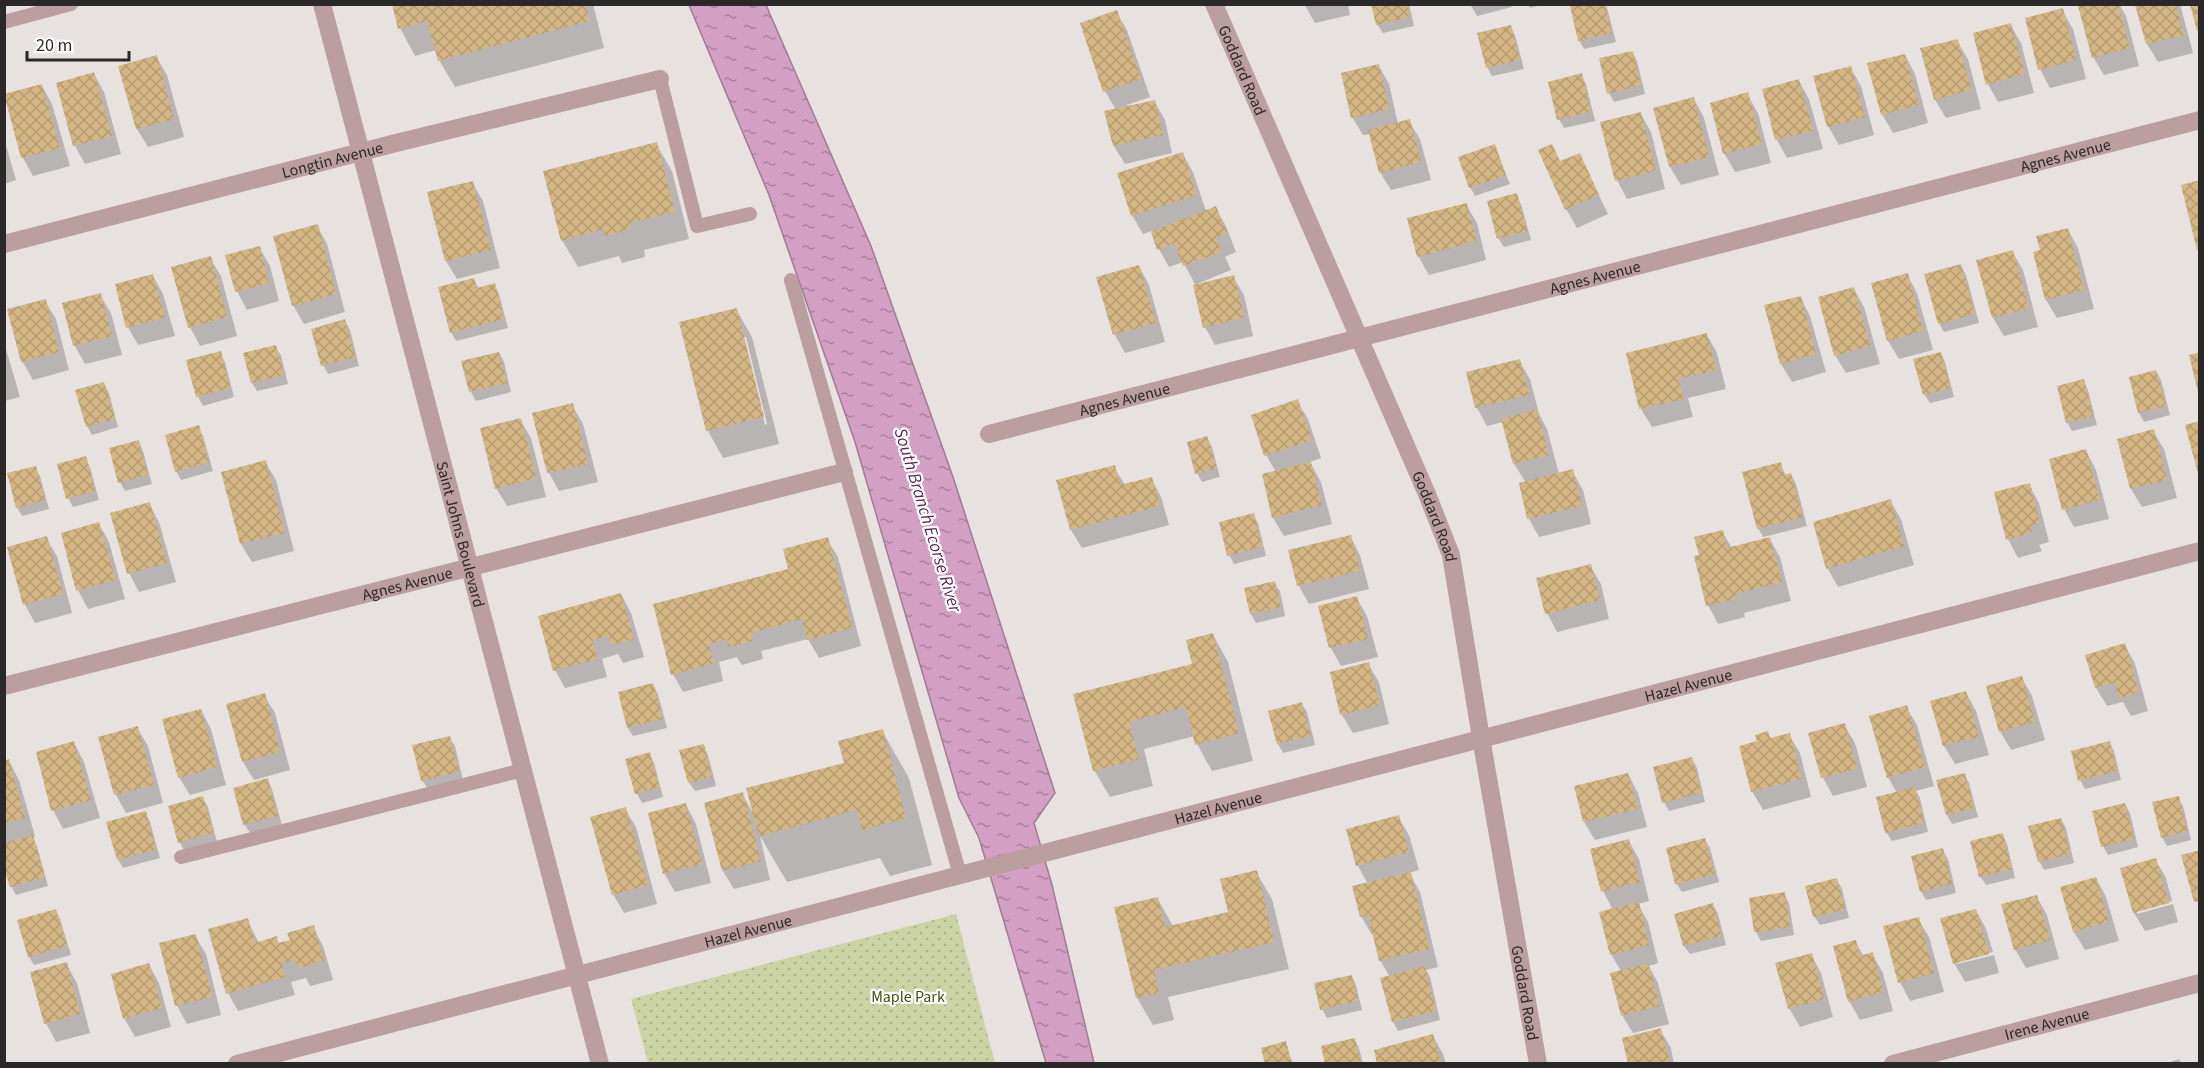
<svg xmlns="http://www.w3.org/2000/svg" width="2204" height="1068" font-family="'Source Sans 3',sans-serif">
<defs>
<pattern id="grass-dots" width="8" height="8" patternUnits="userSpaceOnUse" patternTransform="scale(1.5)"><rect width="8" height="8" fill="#cbd3a4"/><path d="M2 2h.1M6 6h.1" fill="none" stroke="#aeb58d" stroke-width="1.8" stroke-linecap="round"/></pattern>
<pattern id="water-ripples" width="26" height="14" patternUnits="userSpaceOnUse" patternTransform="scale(1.5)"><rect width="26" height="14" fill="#d39fc2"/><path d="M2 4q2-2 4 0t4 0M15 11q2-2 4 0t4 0" fill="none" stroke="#ab829e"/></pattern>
<pattern id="building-cross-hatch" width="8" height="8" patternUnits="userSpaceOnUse" patternTransform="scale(1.5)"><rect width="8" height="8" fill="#d3b683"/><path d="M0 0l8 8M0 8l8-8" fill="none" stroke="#b59c71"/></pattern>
</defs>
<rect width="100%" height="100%" fill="#e7e2e0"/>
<path fill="url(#grass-dots)" d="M956 914 995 1063H648L631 999Z"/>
<path fill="url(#water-ripples)" stroke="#a07b94" stroke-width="1.5" d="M689 5H766L871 246 953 477 1055 793 1034 823 1052 885 1094 1063H1046L979 838 959 798 855 442 769 195Z"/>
<path fill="#0003" fill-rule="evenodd" d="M393 4H449L450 8 464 4H593L604 48 455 87 439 60 436 50 415 56 400 28Z
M1304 4H1348L1350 15 1315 23Z
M1373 4H1409L1414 26 1383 33 1377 24Z
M1470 4H1511L1512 7 1477 16Z
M1528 4H1544L1530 8Z
M1581 4H1606L1616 42 1584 49 1579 40Z
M2089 4H2119L2126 16 2139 66 2104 75 2093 57Z
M2137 4H2180L2193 53 2158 62 2147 44Z
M2062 10 2073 29 2086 79 2050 88 2040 69Z
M1116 12 1127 30 1150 97 1127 105V108L1154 101 1165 120 1172 153 1125 164 1114 146 1116 110 1105 91Z
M2010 24 2021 43 2034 93 1998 102 1988 84Z
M1510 26 1515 35 1524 69 1492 76 1487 67Z
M1957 41 1968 59 1981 109 1946 118 1935 100Z
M1632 52 1637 61 1645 94 1614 102 1609 93Z
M1905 55 1915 74 1928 123 1893 133 1882 114Z
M156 57 167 75 184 137 148 147 137 129 120 67Z
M1379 66 1389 84 1398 124 1409 121 1420 139 1431 180 1391 190 1380 172 1370 134 1363 135 1352 117Z
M1850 67 1861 86 1874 135 1839 145 1828 126Z
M94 74 104 92 121 154 85 164 75 146 57 84Z
M1581 75 1586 84 1595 121 1564 128 1559 119Z
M1799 81 1809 99 1823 149 1787 158 1777 140 1763 90Z
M42 86 52 104 70 166 33 176 23 158 5 95Z
M1747 94 1758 113 1771 163 1735 172 1724 153Z
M1694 99 1704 118 1719 175 1681 185 1670 167 1655 109Z
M1640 113 1651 132 1665 189 1627 199 1617 180Z
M4 138 16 180 4 184Z
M656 144 672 171 689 239 644 250 645 257 622 263 619 256 578 267 562 240Z
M1494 146 1510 184 1475 196 1470 187Z
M1551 146 1561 162 1579 154 1608 214 1577 228 1566 209Z
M1182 153 1193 172 1206 211 1215 208 1226 226 1236 252 1225 257 1231 270 1197 284V285L1233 277 1244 295 1253 336 1215 345 1205 327 1196 286 1183 262 1169 267 1159 249 1152 231 1143 234 1132 215Z
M472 182 483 201 500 268 457 279 446 261 429 193Z
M1516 195 1521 204 1531 240 1504 247 1498 238Z
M1466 205 1477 223 1486 260 1429 275 1418 256Z
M317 226 327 244 345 312 304 324 293 305Z
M2068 230 2078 248 2094 309 2057 318 2046 300 2034 253 2042 252Z
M259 247 270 266 279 301 247 310 237 291Z
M2012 251 2023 270 2038 327 2004 336 1993 318Z
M210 258 221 276 237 336 200 346 190 327Z
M1139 266 1149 285 1165 342 1125 353 1115 335 1098 278Z
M1961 266 1966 275 1979 323 1944 332 1939 323Z
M1907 274 1917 293 1933 350 1899 359 1888 341Z
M153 276 163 294 175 336 138 345 128 327Z
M474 280 479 289 494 285 499 294 508 328 456 341 451 332Z
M1854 289 1864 307 1880 364 1846 373 1835 355Z
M100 295 111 313 122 355 85 364 75 346 64 304Z
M1800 297 1810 316 1826 372 1792 382 1781 364Z
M45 301 56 319 69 370 33 380 22 361Z
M736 309 752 337 779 444 723 458 708 431ZM743 337H746L767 424 765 425Z
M345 321 350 330 359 366 328 374 323 365Z
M1707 335 1717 353 1726 389 1688 398 1693 417 1652 427 1641 409 1628 354Z
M4 342 20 397 4 401Z
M275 347 281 355 288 384 257 391 252 383Z
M220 353 225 362 234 397 203 406 198 397 188 362Z
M499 353 504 362 511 392 476 401 471 392 463 362Z
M1940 353 1945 362 1954 397 1930 403 1924 394Z
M1519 361 1530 379 1539 414 1547 429 1559 474 1572 471 1583 490 1591 524 1539 537 1529 519 1520 484 1526 483 1514 464 1503 422 1487 426 1477 408 1468 374Z
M2156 371 2161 380 2170 415 2144 422 2139 413 2131 378Z
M2083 381 2088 390 2097 425 2072 431 2067 422Z
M104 384 109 393 118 427 92 435 87 426Z
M1297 401 1308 419 1321 458 1310 462 1321 482 1332 524 1284 536 1273 518 1276 472 1266 455Z
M572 405 583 424 598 482 559 491 549 473 534 414Z
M520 420 531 438 546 497 507 506 496 488Z
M198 427 203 436 213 471 181 480 176 471Z
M2153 431 2164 449 2177 498 2142 507 2131 489Z
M1207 438 1212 447 1220 477 1202 482 1197 473Z
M138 442 143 451 152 484 125 491 120 482Z
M2086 451 2096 470 2109 519 2074 527 2064 509Z
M85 458 90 467 99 500 73 507 68 498Z
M265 462 276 480 294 551 252 562 241 544 222 473Z
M1780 464 1786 476 1791 475 1796 484 1807 526 1763 537 1758 528Z
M35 467 40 476 49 509 22 516 17 507Z
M1114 467 1125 485 1151 478 1161 497 1169 525 1082 548 1071 530Z
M2029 485 2039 503 2049 542 2039 545 2042 551 2018 558 2008 539Z
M1890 501 1901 519 1914 565 1838 587 1828 569 1815 523Z
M149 504 159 522 176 582 139 592 129 573Z
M1253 515 1258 523 1266 556 1234 564 1229 555Z
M99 524 109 542 125 599 88 609 78 590Z
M1722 532 1732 548 1769 538 1780 557 1791 601 1744 613 1745 617 1718 624 1708 605 1700 556Z
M1350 536 1360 555 1369 589 1309 604 1299 586 1290 551Z
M46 538 57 556 72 613 35 623 25 605 9 548Z
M827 539 838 557 861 646 819 658 808 639 761 651 763 659 742 665 737 657 719 662 723 681 683 692 673 674Z
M1590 566 1601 584 1609 619 1557 632 1547 613Z
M1274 583 1280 591 1285 616 1256 623 1251 614 1245 589Z
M621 594 631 613 644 657 623 663 618 654 602 659 607 677 565 688 555 670Z
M1356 597 1367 616 1378 657 1341 666 1331 648 1320 607Z
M1213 635 1228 662 1253 761 1212 771 1197 744 1195 736 1144 749 1153 786 1110 797 1094 770 1074 695 1194 665Z
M2125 645 2135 664 2148 711 2131 716 2123 702 2107 706 2096 688 2087 656Z
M1368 664 1379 682 1389 724 1353 733 1342 715Z
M2022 678 2032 696 2045 740 2011 750 2000 731Z
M653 685 658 694 667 728 633 736 628 728Z
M1966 693 1976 711 1989 755 1955 764 1944 746 1932 702Z
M264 695 275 713 290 770 254 780 243 762 228 705Z
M1302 704 1307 712 1315 745 1283 753 1278 744 1270 712Z
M1906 707 1917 725 1934 786 1916 791 1920 798 1928 832 1892 841 1886 832 1897 793 1888 777Z
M201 710 211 729 226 785 190 795 179 777Z
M1844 725 1855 743 1867 787 1833 796 1823 778 1810 734Z
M137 728 148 746 163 803 126 813 116 795 100 738Z
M882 731 909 778 932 865 890 876 880 858 787 882 760 836 770 880 734 889 723 871 706 804 742 794 752 811 846 764Z
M1768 733 1771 740 1789 735 1800 753 1811 797 1763 810 1752 791 1759 742Z
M449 737 455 746 463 780 428 789 422 780Z
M2109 742 2114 751 2121 780 2085 789 2080 780Z
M74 743 84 762 100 818 63 829 53 810Z
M703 746 708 755 716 786 695 791 689 783Z
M649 754 654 763 663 797 642 803 637 794 627 760Z
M1692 759 1697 768 1705 802 1669 811 1664 802Z
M9 761 19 780 35 836 32 837 37 846 48 886 16 895 11 886 4 863V762Z
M1628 774 1638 793 1647 827 1595 840 1584 822Z
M1964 774 1969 783 1978 817 1952 824 1947 815 1938 781Z
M267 780 272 789 282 825 250 833 245 825 235 789Z
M203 798 208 807 217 842 185 852 180 843 170 807Z
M2178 798 2183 806 2191 840 2167 846 2162 837Z
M2125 804 2130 813 2138 847 2108 855 2103 846Z
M686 805 696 824 711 883 675 892 664 873Z
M625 809 636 827 657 904 624 913 613 894Z
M145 813 150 822 160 858 123 868 118 859Z
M1398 817 1409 835 1419 870 1409 873 1420 892 1438 967 1426 970 1430 977 1440 1020 1398 1031 1393 1022 1382 979 1390 977 1380 960 1374 934 1372 935 1361 916 1368 884 1358 866 1348 830Z
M2061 819 2066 828 2074 863 2044 870 2039 861Z
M2002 835 2007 844 2015 878 1986 885 1980 876Z
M1704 839 1710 848 1719 882 1682 892 1676 883Z
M1629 841 1639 859 1649 901 1638 904 1648 922 1658 963 1649 966 1658 983 1669 1024 1633 1033 1622 1015 1621 971 1611 954 1613 910 1603 891Z
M1942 850 1948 859 1956 893 1926 900 1921 891Z
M2155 859 2166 878 2172 901 2137 911V914L2173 904 2178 922 2145 931 2134 913Z
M1256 872 1272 899 1289 969 1168 997 1174 1020 1153 1025 1137 998 1115 908 1157 898 1173 926 1230 913Z
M2096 878 2106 897 2119 941 2085 950 2074 932 2062 888Z
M1837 880 1842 889 1849 918 1820 925 1814 916Z
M1784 894 1789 903 1794 935 1761 941 1756 932 1750 899Z
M2036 896 2047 915 2059 959 2026 968 2015 949Z
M1713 905 1718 914 1726 945 1690 954 1684 946Z
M55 910 60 919 71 955 34 965 29 957Z
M1976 910 1986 929 1993 952 1957 961V964L1994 955 1999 973 1965 982 1954 963Z
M1918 919 1929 937 1944 992 1910 1001 1900 982Z
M247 920 259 943 276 938 280 945 292 941 313 927 323 946 333 980 310 986 306 978 291 982 295 995 238 1011 228 993Z
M195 936 206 954 221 1015 187 1024 177 1006Z
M1855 942 1864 956 1872 954 1883 973 1893 1011 1860 1020 1849 1001Z
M1811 955 1821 973 1833 1017 1800 1027 1789 1008Z
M66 964 77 983 90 1033 56 1042 46 1023Z
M149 965 159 983 171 1027 135 1037 124 1018Z
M1351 976 1356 985 1362 1010 1327 1018 1322 1009Z
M1660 1030 1671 1048 1674 1064H1630Z
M1433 1036 1443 1054 1446 1064H1379Z
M1354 1040 1359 1048 1363 1064H1327Z
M1285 1043 1293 1064H1266Z
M2179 1059 2182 1064H2163Z"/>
<path fill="url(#building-cross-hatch)" d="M392 4H442L443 8 458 4H585L590 21 438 61 427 21 398 29Z
M1371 4H1407L1410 17 1376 25Z
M1574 4H1605L1612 33 1578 41 1570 6Z
M2083 4H2118L2130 48 2092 58 2078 6Z
M2190 4H2200V30L2197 31Z
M2135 5H2176L2184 35 2146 44Z
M2063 8 2076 60 2038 70 2025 18Z
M1117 10 1141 79 1103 92 1080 23Z
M2011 23 2025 74 1986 85 1973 33Z
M1511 25 1520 60 1486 68 1477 33Z
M1958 39 1971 90 1934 100 1920 48Z
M1633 51 1641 85 1607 94 1599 58Z
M1905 54 1919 105 1881 115 1867 63Z
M157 55 174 119 136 129 118 66Z
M1379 64 1389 109 1351 118 1341 73Z
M1851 66 1865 117 1827 127 1813 76Z
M94 72 112 136 73 146 56 83Z
M1582 73 1591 112 1557 120 1548 82Z
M1799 79 1813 131 1775 140 1762 89Z
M42 84 60 148 21 158 4 94Z
M1748 92 1762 144 1723 154 1710 103Z
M1694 97 1709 157 1669 167 1653 108Z
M1155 100 1163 135 1113 146 1104 111Z
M1641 112 1656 171 1615 181 1600 122Z
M1410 119 1421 162 1379 173 1368 130Z
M657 142 675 212 629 223 631 229 605 236 604 229 561 241 543 171Z
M1495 144 1506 175 1469 188 1458 157Z
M1552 144 1560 161 1580 153 1599 195 1565 210 1538 150Z
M1183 152 1197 195 1131 216 1117 173Z
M2200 180V249L2197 250 2181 185Z
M473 181 491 250 445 261 427 192Z
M1517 193 1527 231 1497 239 1487 201Z
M1467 203 1476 241 1417 257 1407 218Z
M1216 206 1227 233 1216 238 1221 252 1183 266 1174 243 1157 250 1151 232Z
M318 224 336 294 292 306 273 236Z
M2068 228 2084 290 2045 300 2033 252 2040 250 2036 236Z
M260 246 269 283 235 292 225 255Z
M2013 250 2029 308 1992 318 1976 260Z
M211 256 227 317 188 328 171 267Z
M1961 264 1975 314 1938 324 1924 274Z
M1139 265 1156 323 1113 335 1096 277Z
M1908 273 1923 331 1887 341 1871 283Z
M153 274 165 317 126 328 115 284Z
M1234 275 1244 317 1203 328 1193 285Z
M474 278 477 288 495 283 504 319 450 333 438 287Z
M1854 287 1870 346 1834 356 1818 297Z
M101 293 112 336 73 346 62 303Z
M1801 296 1816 354 1780 364 1764 305Z
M46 299 59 352 21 362 7 309Z
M737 308 764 417 706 431 679 322Z
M345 319 355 357 321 366 311 329Z
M1707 333 1716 370 1678 379 1684 399 1639 409 1626 353Z
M276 345 284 375 251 383 243 353Z
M221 351 230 388 196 397 186 360Z
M499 352 507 383 469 392 461 361Z
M1941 352 1951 388 1923 395 1913 359Z
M2200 352V391L2198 392 2189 355Z
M1520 359 1529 395 1475 408 1466 372Z
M2156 370 2166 406 2138 413 2129 377Z
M2084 379 2093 416 2066 423 2057 386Z
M104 382 115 419 86 427 75 390Z
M1298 399 1312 440 1264 456 1251 415Z
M573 403 588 464 547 473 532 413Z
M1537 409 1549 455 1513 464 1501 419Z
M521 418 536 478 495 489 480 428Z
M2200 421V477H2199L2185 425Z
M199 425 209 462 175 472 165 435Z
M2154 429 2167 480 2130 489 2117 439Z
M1207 436 1217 468 1195 474 1187 442Z
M139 440 148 475 118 483 109 448Z
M2086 449 2100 500 2062 510 2049 459Z
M86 456 95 491 66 499 57 464Z
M266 460 285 533 240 544 221 472Z
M1311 462 1322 505 1272 518 1262 474Z
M1781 462 1784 475 1791 473 1803 517 1757 529 1742 472Z
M1115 465 1120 485 1152 477 1160 506 1070 530 1056 480Z
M36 466 45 500 16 508 7 473Z
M1573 469 1582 506 1527 519 1519 483Z
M2030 483 2040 523 2030 526 2032 533 2006 540 1994 492Z
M1891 499 1904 546 1826 569 1813 522Z
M150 502 167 563 127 574 110 513Z
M1254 513 1262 547 1227 556 1219 522Z
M99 522 116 580 76 591 61 533Z
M1723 530 1727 548 1770 537 1782 582 1735 594 1736 599 1706 606 1694 556 1699 555 1694 537Z
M1351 535 1360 571 1297 586 1288 550Z
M47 536 63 594 23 605 7 547Z
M828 537 852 628 807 640 802 619 751 633 753 641 729 647 727 639 709 644 714 663 671 675 653 604 788 569 783 549Z
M1591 564 1600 600 1545 614 1536 578Z
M1275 581 1281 607 1250 614 1244 588Z
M621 593 634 639 611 645 609 636 592 640 597 659 553 671 538 616Z
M1357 596 1368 639 1329 648 1318 606Z
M1213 633 1239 733 1195 745 1186 707 1129 722 1139 759 1093 771 1073 694 1192 664 1186 640Z
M2125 643 2139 693 2119 698 2114 683 2095 688 2085 655Z
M1369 662 1380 705 1340 715 1330 672Z
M2022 676 2035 722 1999 732 1986 686Z
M653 683 663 719 627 728 618 692Z
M1966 691 1979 737 1943 746 1930 701Z
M265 693 280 752 242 762 226 704Z
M1302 702 1311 736 1277 744 1268 711Z
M1907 705 1925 767 1887 778 1869 716Z
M201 709 217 767 178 778 162 719Z
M1845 723 1857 769 1821 778 1808 733Z
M138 726 154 785 114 795 98 737Z
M883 729 906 818 862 830 857 810 759 836 746 788 844 763 838 741Z
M1768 731 1770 738 1790 733 1802 779 1751 792 1739 746 1757 741 1755 735Z
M450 736 459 772 421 781 412 745Z
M74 741 91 800 51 811 36 752Z
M2110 741 2117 771 2078 781 2071 751Z
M704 744 712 777 688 783 679 750Z
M650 752 659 788 635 794 625 759Z
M1692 757 1701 793 1662 803 1653 767Z
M9 759 25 818 4 823V761Z
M1628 773 1637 809 1583 822 1574 786Z
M1965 773 1974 808 1946 815 1936 780Z
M268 778 278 816 243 825 233 788Z
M1915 787 1924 823 1885 833 1876 797Z
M743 792 761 861 722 871 704 803Z
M203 796 213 833 178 843 168 806Z
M2179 796 2187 831 2161 838 2152 802Z
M686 803 702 864 663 874 648 813Z
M2125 803 2134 839 2101 847 2092 811Z
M626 807 648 885 612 895 590 817Z
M146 811 156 849 117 860 106 822Z
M1399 815 1409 852 1356 866 1346 829Z
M2061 818 2070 854 2038 862 2028 826Z
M2003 833 2012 869 1979 877 1970 841Z
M33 835 45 877 10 887 4 869V843Z
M1705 838 1715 874 1675 884 1666 848Z
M1629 839 1640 882 1601 892 1590 849Z
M1943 848 1952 884 1920 892 1911 856Z
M2200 850V901L2194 902 2181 855Z
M2156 858 2169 903 2133 913 2120 868Z
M1257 870 1274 942 1154 970 1159 993 1136 998 1114 907 1158 897 1165 927 1228 912 1220 879Z
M1411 872 1429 949 1379 961 1368 915 1360 917 1352 886Z
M2096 877 2109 922 2073 932 2060 887Z
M1837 878 1845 909 1813 917 1805 886Z
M1785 892 1790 927 1754 932 1749 898Z
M2037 895 2050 940 2014 950 2001 904Z
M1639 902 1649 945 1610 955 1599 912Z
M1713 903 1722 936 1683 946 1674 914Z
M56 909 67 946 28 957 17 920Z
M1976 909 1989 954 1953 964 1940 918Z
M1919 917 1934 973 1898 983 1883 926Z
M248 918 255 943 277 936 278 943 290 940 287 933 314 925 324 961 298 968 296 960 282 963 285 977 226 994 208 929Z
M196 934 212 997 175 1006 159 943Z
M1856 940 1860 956 1873 952 1883 992 1848 1002 1833 946Z
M1812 953 1824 999 1788 1009 1775 963Z
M67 962 80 1014 44 1024 30 972Z
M149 963 162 1008 123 1019 111 974Z
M1648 963 1660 1006 1621 1016 1610 973Z
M1425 966 1436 1011 1392 1022 1380 978Z
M1352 975 1358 1001 1320 1010 1314 983Z
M1661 1028 1670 1064H1628L1622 1038Z
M1433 1034 1441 1064H1377L1374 1050Z
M1355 1038 1361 1064H1325L1321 1046Z
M1286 1041 1292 1064H1265L1261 1048Z"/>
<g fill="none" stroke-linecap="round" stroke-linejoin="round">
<path stroke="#bb9ea0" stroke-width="14" d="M4 22 71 4
M660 79 697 226 750 214
M791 280 960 875
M181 857 523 770"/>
<g stroke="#bb9ea0" stroke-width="18">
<path id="s1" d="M322 4 600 1064"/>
<path id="s2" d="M4 244 396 143 660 79"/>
<path id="s3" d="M989 434 2200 120"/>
<path id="s4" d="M4 686 844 472"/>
<path id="s5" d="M237 1064 2200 551"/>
<path id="s6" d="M1893 1064 2200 983"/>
</g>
<path stroke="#bb9ea0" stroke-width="18" id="s7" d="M1214 4 1427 494 1451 555 1481 738 1538 1064"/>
</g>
<g text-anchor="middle" stroke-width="4.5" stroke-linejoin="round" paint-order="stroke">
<g font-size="16" fill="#2a2828" stroke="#fff">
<text dy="6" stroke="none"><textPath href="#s7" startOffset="72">Goddard Road</textPath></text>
<text dy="6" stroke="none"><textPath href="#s3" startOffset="1112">Agnes Avenue</textPath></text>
<text dy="6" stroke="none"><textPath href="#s2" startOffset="339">Longtin Avenue</textPath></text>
<text dy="6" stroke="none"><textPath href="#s3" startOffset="626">Agnes Avenue</textPath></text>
<text dy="6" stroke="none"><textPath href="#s3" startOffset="140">Agnes Avenue</textPath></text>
<text dy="6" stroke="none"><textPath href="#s7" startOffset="558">Goddard Road</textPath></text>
<text dy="6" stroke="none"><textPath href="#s1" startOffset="548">Saint Johns Boulevard</textPath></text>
<text dy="6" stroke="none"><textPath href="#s4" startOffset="416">Agnes Avenue</textPath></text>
<text dy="6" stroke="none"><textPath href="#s5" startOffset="1500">Hazel Avenue</textPath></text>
<text dy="6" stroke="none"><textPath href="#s5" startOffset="1014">Hazel Avenue</textPath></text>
<text dy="6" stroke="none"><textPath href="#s5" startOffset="528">Hazel Avenue</textPath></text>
<text dy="6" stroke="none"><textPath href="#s7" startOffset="1044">Goddard Road</textPath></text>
<text dy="6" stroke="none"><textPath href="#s6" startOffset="159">Irene Avenue</textPath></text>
</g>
<g font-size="16" fill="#454d0b" stroke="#fff">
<text x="908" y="1002">Maple Park</text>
</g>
<g font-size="18" font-style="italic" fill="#632653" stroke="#fff">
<text transform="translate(928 520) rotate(73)" y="6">South Branch Ecorse River</text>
</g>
</g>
<rect width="2204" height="1068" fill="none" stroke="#2a2828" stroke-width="12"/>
<path d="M27 51v9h102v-9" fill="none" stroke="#2a2828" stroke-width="3"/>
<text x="36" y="51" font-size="18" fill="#2a2828" stroke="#ffffff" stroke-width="4.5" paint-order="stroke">20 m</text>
</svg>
